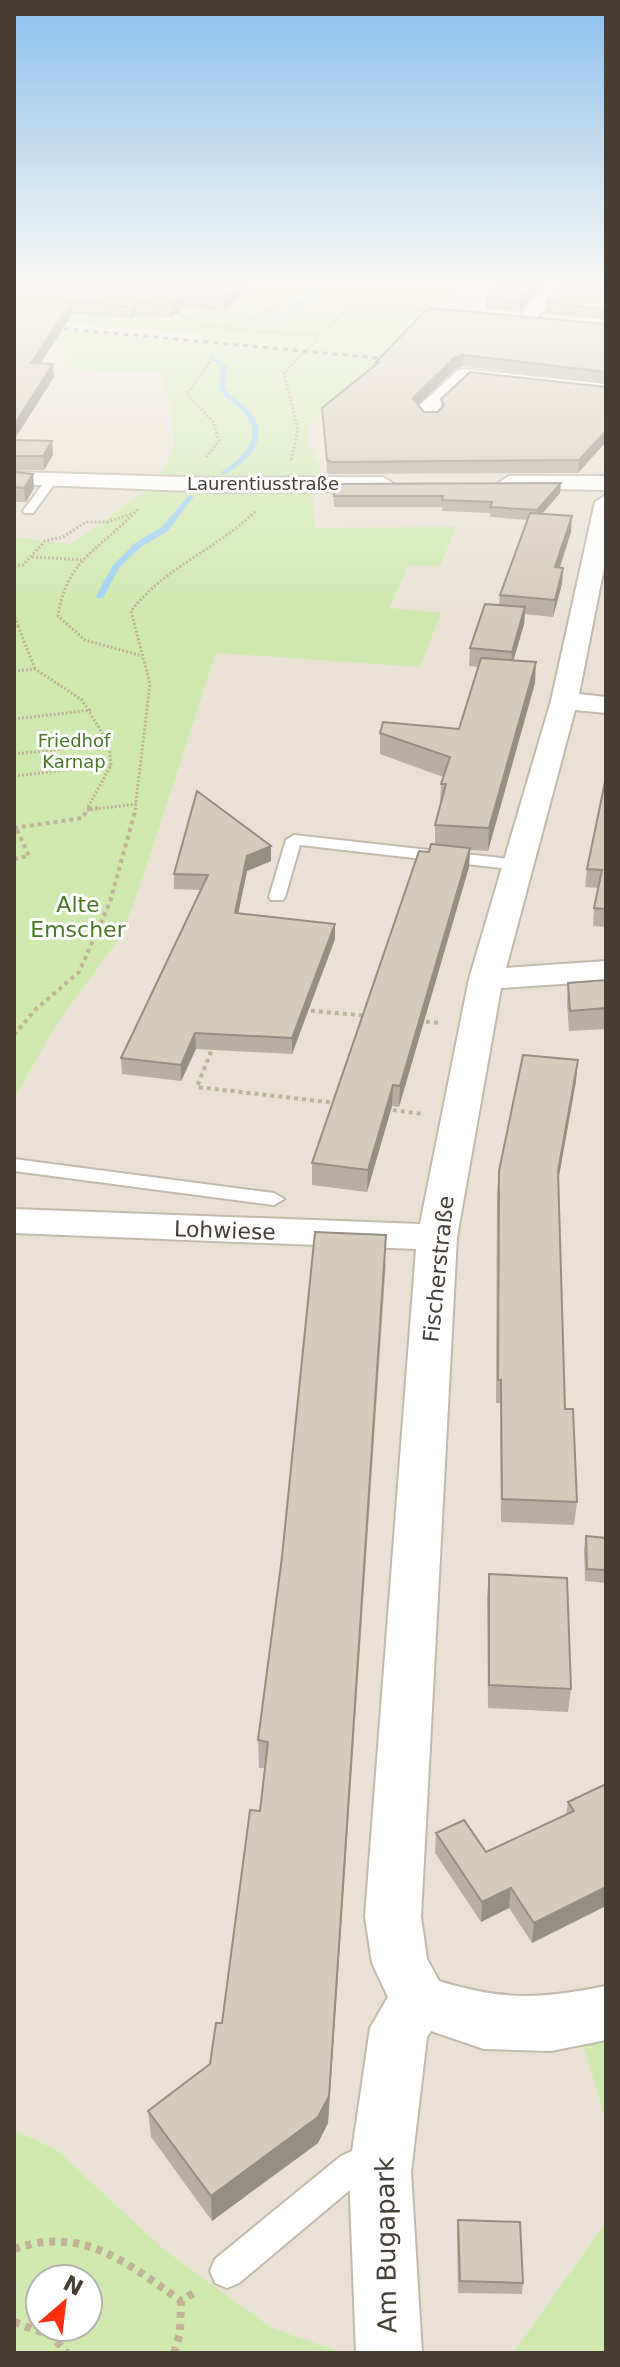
<svg xmlns="http://www.w3.org/2000/svg" width="620" height="2367" font-family="'DejaVu Sans',sans-serif">
<rect width="100%" height="100%" fill="#f4efe6"/>
<path fill="#e8e1d4" d="M14 338 65 348 71 355 74 370 164 372 162 386 170 401 174 445 159 476 151 487 71 544 14 537Z
M377 366 606 386V2005L577 2025 606 2122V2222L513 2353H344L272 2328 162 2248 57 2150 14 2130V1099L58 1022 118 936 145 873 216 653 420 666 390 609 408 566 314 528 312 478 321 477 319 459H314L309 450 306 425Z"/>
<path fill="#d0e9ae" fill-rule="evenodd" d="M14 286H460L384 361 606 377V386L377 366 307 425 309 449 315 450 314 458 319 459 321 477 312 478 315 528 456 527 440 566H408L390 608 441 613 420 667 216 653 145 872 121 936 58 1022 14 1099V537L71 544 151 487 159 476 174 445 170 401 162 386 164 373 73 370 67 364 71 355C59 340 34 346 14 326L193 343 203 335 14 317Z
M606 2033V2122L583 2045Z
M14 2130 57 2150 162 2248 272 2328 344 2353H14ZM88 2279V2327H40V2279Z
M606 2222V2353H513Z"/>
<g fill="none" stroke-linecap="round" stroke-linejoin="round">
<path fill="#a1d2f2" fill-rule="evenodd" d="M317 286H323L284 321 245 327 242 325 280 319Z
M213 353 216 355 215 357 227 365 225 389C233 399 246 405 253 415 270 441 245 465 223 475L221 474V472C240 460 264 440 246 416 239 405 226 400 219 389L221 366 208 357Z
M189 495 194 496 168 531 141 547 119 568 103 598H97L96 596 113 565 135 543 162 527Z"/>
<defs>
<path id="service" d="M48 477 58 479 33 513H25L23 511Z
M294 835 518 860 526 865 518 870 300 845 285 897 283 900H271L269 897 286 840Z
M14 1159 274 1193 284 1199 274 1205 14 1171Z
M352 2151 387 2160 392 2171 387 2182 376 2187 357 2184 239 2283 227 2288 215 2283 210 2271 215 2259 341 2156Z"/>
<path id="minor" d="M545 286H563L532 324H520L517 320Z
M464 369 606 384V396L468 381 437 411 441 417 438 421H424L416 410 419 406 457 371Z
M14 472 216 478 383 477 394 484 383 491 216 492 14 484Z
M509 476H606V490L501 488 498 483Z
M606 495V557L579 694 606 697V713L575 710 506 968 606 961V981L501 988 457 1237 421 1917 427 1959 439 1981C503 2001 541 1999 606 1986V2040L551 2051 484 2049 431 2031 427 2037 411 2172 422 2353H356L349 2172 370 2028 388 1997 372 1963 365 1917 416 1249 14 1233V1209L420 1224 469 979 551 701 595 502Z"/>
</defs>
<use href="#service" stroke="#c2baab" stroke-width="4"/>
<use href="#minor" stroke="#c2baab" stroke-width="4"/>
<path stroke="#c1b299" stroke-width="3" stroke-dasharray="2 2" stroke-linecap="butt" d="M351 304 431 311
M174 312 208 327 316 336
M227 328 268 311 306 286
M206 457 219 441 213 422 187 394 211 360
M291 460 298 430 284 373 351 304 354 286
M138 509C102 548 66 559 58 616L85 640 142 656
M32 557 85 560
M14 566 23 565 45 541 63 537 86 522H107L131 514
M14 613 18 626
M14 626H18L35 669
M14 671 35 669 82 700 109 744 111 765 87 809
M14 719 91 710
M14 754 108 744
M14 776 111 765
M87 810 137 804
M135 810 150 684 131 611C165 567 217 549 256 511"/>
<path stroke="#c1b299" stroke-width="4" stroke-dasharray="4 4" stroke-linecap="butt" d="M14 828 83 818 87 809 98 808
M14 859 29 856 16 828
M303 1010 369 1016
M418 1021 440 1023
M14 1035 35 1010 79 972 110 902 136 808
M214 1044 197 1087 336 1103
M385 1109 423 1114"/>
<path stroke="#c1b299" stroke-width="8" stroke-dasharray="6 6" stroke-linecap="butt" d="M14 2249C83 2225 127 2263 181 2301L198 2290
M14 2322 52 2336 67 2353
M174 2353 180 2333 181 2301"/>
<use href="#service" fill="#fff" fill-rule="evenodd"/>
<use href="#minor" fill="#fff" fill-rule="evenodd"/>
<path stroke="#969696" stroke-width="3" stroke-dasharray="5 5" stroke-linecap="butt" d="M14 324 400 360"/>
</g>
<path fill="#b7afa1" d="M14 286H252L223 311 185 308 170 318 137 315 131 319 73 313 40 364 54 377 14 440 52 441 53 455 44 470H14Z
M541 286 520 312 486 309V298Z
M606 286V320L545 314 546 303Z
M606 324V384L463 366 455 369 419 405 424 412H438L441 409V399L606 387 578 473 331 474 327 473 322 408 376 365V362Z
M14 472 34 488 26 502H14Z
M333 484 560 493 542 514 571 532 560 568H563L562 584 553 617 525 614 524 624 513 661 535 683 488 851 470 850 469 867 399 1107 392 1106 367 1192 312 1185V1163L429 852 435 844V825L440 806 441 784 443 777 380 754V733L459 729 479 667 469 666 470 648 499 605 500 595 528 520 490 517V513L442 511V507H334Z
M606 777V927L593 926 594 908 599 888 585 887 587 869Z
M271 846V861L247 871 238 914 335 939 292 1054 196 1049 181 1081 122 1074 121 1058 201 890 174 889V874Z
M606 980V1029L569 1031 567 1003 568 983Z
M576 1081 558 1180 565 1409 577 1502 574 1525 501 1522 500 1403H496L497 1193 499 1171Z
M386 1261 328 2123 318 2143 212 2221 151 2137 148 2111 210 2064 222 2023 260 1811 265 1768H259L258 1740Z
M586 1536 606 1538V1583L585 1581 584 1549Z
M489 1574 571 1689 568 1712 488 1708 487 1597Z
M606 1784 532 1943 509 1908 481 1922 435 1853 436 1833 486 1852 566 1815 568 1802Z
M458 2220 523 2283 522 2294 458 2293 457 2232Z"/>
<path fill="#958e83" d="M237 286H252L223 311V299Z
M533 286H541L520 312V301Z
M184 296 185 308 170 318V306Z
M72 301 73 313 32 376 31 363Z
M136 303 137 315 131 319V307Z
M464 355 463 366 455 369 413 410V398L455 357Z
M53 364 54 377 14 440V425Z
M606 431V442L578 473 579 460Z
M52 441 53 455 44 470 43 456Z
M33 474 34 488 26 502 24 488Z
M561 483 560 493 536 521 537 510Z
M572 516 571 532 554 584 555 567Z
M563 568 562 584 553 617 555 600Z
M525 607 524 624 511 669 512 652Z
M536 662 535 683 488 851 489 828Z
M271 846V861L247 871 235 929V913L247 856Z
M470 848 469 867 399 1107 400 1086Z
M335 924V939L292 1054V1038Z
M195 1033 196 1049 181 1081V1065Z
M578 1060 576 1081 556 1193 558 1171Z
M393 1085 392 1106 367 1192 368 1170Z
M386 1235 328 2123 318 2143 212 2221 211 2196Z
M606 1887V1906L532 1943 534 1923Z
M511 1888 509 1908 481 1922 482 1902Z"/>
<path fill="#d5cbbb" stroke="#958e83" stroke-width="2" d="M14 286H237L223 299 184 296 170 306 136 303 131 307 72 301 31 363 53 364 14 425Z
M498 286H533L520 301 486 298Z
M559 286H606V309L546 303Z
M428 308 606 324V372L464 355 455 357 413 398 424 412H438L444 405 441 399 470 372 606 387V431L579 460 331 462 327 460 322 408 379 362H376Z
M14 440 52 441 43 456H14Z
M14 472 33 474 24 488 14 487Z
M561 483 537 510 490 507 492 502 442 500 443 496H334L333 484Z
M530 513 572 516 555 567 563 568 555 600 500 595Z
M485 604 525 607 512 652 470 648Z
M481 658 536 662 489 828 435 825 446 784H441L450 757 380 733 383 722 459 729Z
M606 777V909L594 908 602 870 587 869Z
M197 791 271 846 247 856 235 913 335 924 292 1038 195 1033 181 1065 121 1058 208 875 174 874Z
M431 844 470 848 400 1086 393 1085 368 1170 312 1163 419 851 429 852Z
M606 980V1008L570 1011 568 983Z
M523 1055 578 1060 558 1171 565 1409H573L577 1502 502 1499 501 1380H498L499 1171Z
M315 1232 386 1235 329 2096 318 2117 211 2196 148 2111 210 2064 216 2023H222L250 1810 260 1811 268 1742 258 1740 282 1557Z
M586 1536 606 1538V1570L587 1569Z
M489 1574 567 1578 571 1689 489 1685Z
M606 1784V1887L534 1923 511 1888 482 1902 436 1833 464 1820 486 1852 574 1811 568 1802Z
M458 2220 520 2222 523 2283 460 2281Z"/>
<linearGradient id="sky" x2="0" y2="1"><stop stop-color="#8bc0ec"/><stop offset="0.46" stop-color="#faf8f4"/><stop offset="1" stop-color="#faf8f4" stop-opacity="0"/></linearGradient>
<rect width="620" height="618" fill="url(#sky)"/>
<g text-anchor="middle" stroke-width="6" stroke-linejoin="round" paint-order="stroke">
<g font-size="18" fill="#473f35" stroke="#fff">
<text x="263" y="490">Laurentiusstraße</text>
</g>
<g font-size="18" fill="#487a27" stroke="#fff">
<text x="74" y="747">Friedhof<tspan x="74" dy="21">Karnap</tspan></text>
</g>
<g font-size="22" fill="#487a27" stroke="#fff">
<text x="78" y="912">Alte<tspan x="78" dy="25">Emscher</tspan></text>
</g>
<g font-size="22" fill="#473f35" stroke="#fff">
<text transform="translate(225 1230) rotate(2)" y="8">Lohwiese</text>
<text transform="translate(438 1269) rotate(-84)" y="8">Fischerstraße</text>
</g>
<g font-size="26" fill="#473f35" stroke="#fff">
<text transform="translate(386 2245) rotate(-91)" y="9">Am Bugapark</text>
</g>
</g>
<rect width="620" height="2367" fill="none" stroke="#473f35" stroke-width="32"/>
<g transform="translate(64 2303) rotate(28)"><circle r="38" fill="#ffffff" stroke="#b5b2ae" stroke-width="2"/>
<path d="M0-6L14 30L0 20L-14 30Z" fill="#ff3012"/>
<text y="-12" font-size="22" font-weight="bold" text-anchor="middle" fill="#473f35">N</text>
</g>
</svg>
